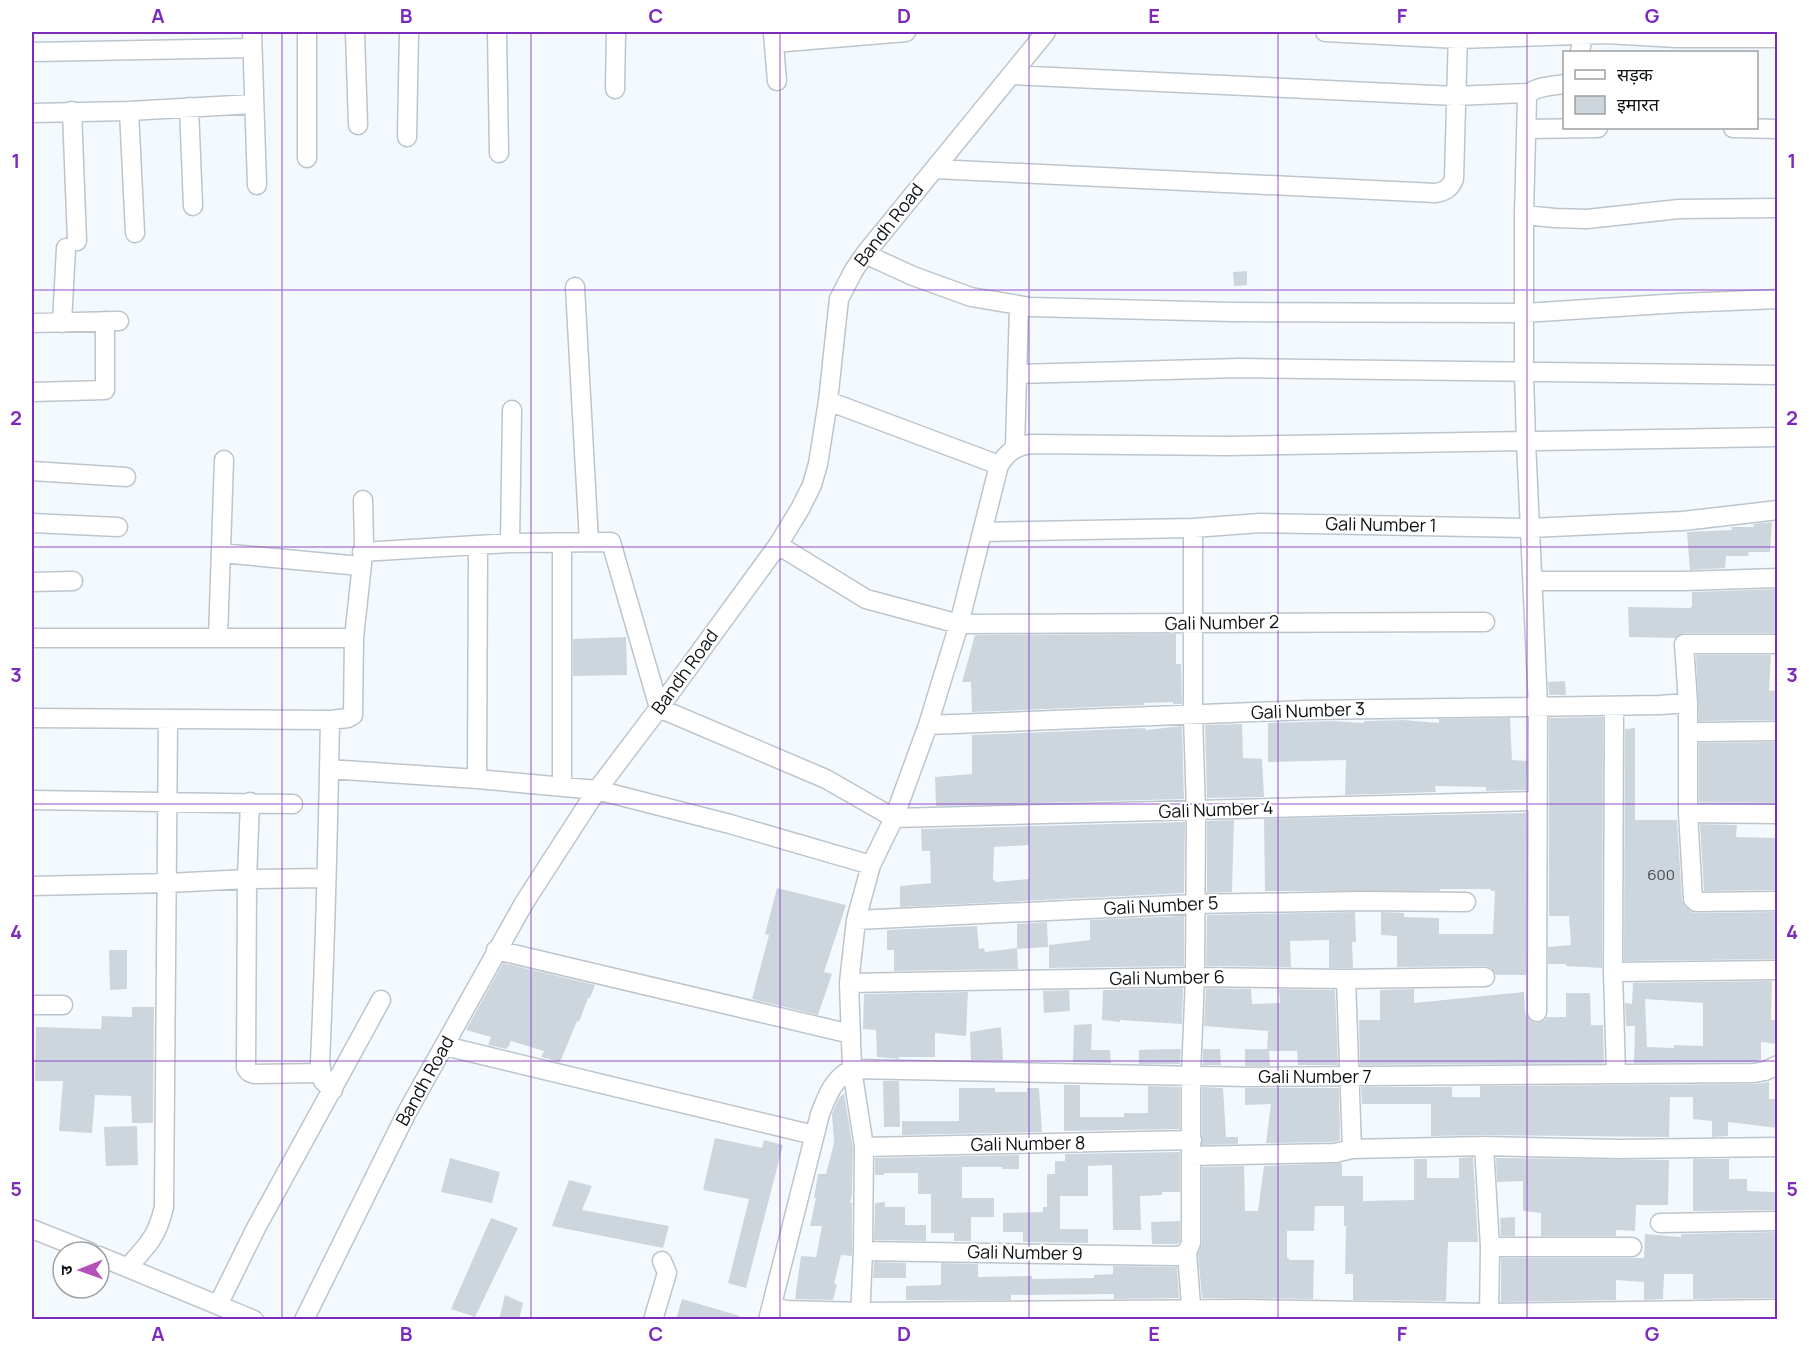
<svg xmlns="http://www.w3.org/2000/svg" width="1809" height="1351" font-family="Manrope,'Noto Sans Devanagari',sans-serif">
<rect width="100%" height="100%" fill="#f4f9fe"/>
<path fill="#ced6dd" fill-rule="evenodd" d="M1247 271V285L1234 286 1233 272Z
M1772 522 1770 552H1749L1748 556H1726L1725 568 1690 570 1687 532 1732 530 1731 527H1754L1753 524Z
M1778 589V633H1684L1675 638 1629 637 1628 607 1689 608 1692 607V592Z
M1176 634V664H1181L1182 704H1173V702L1144 703V705L972 712 971 682H962L975 635Z
M626 637 627 675 573 676V639Z
M1696 655H1771L1769 691 1778 690V720L1699 721Z
M1565 681 1566 695H1549L1548 682Z
M1603 717 1602 968 1566 966V964H1548V947L1571 945 1569 916H1549V718Z
M1510 718 1512 760 1527 761 1526 790 1486 791V787L1435 786 1436 792 1345 795 1346 760 1268 762V723L1331 721 1364 723V721L1403 720 1439 723V719Z
M1242 724 1243 758 1262 759 1264 797 1207 798 1205 725Z
M1182 726 1184 799 936 806 935 777 972 774V735L1145 728 1146 730Z
M1635 728V820H1677L1682 900 1685 906 1691 912 1696 913 1777 912 1778 959 1624 961 1625 729Z
M1778 742V803L1699 802V743Z
M1526 813V975H1496L1491 968 1485 966 1397 967V936L1381 935V912L1404 913V917L1439 918V934H1493L1495 891H1491V889H1440V891H1265L1264 819Z
M1234 820 1232 892 1207 893V821Z
M1185 822 1184 893 900 907V886L931 883 930 851H922L921 829ZM1029 845V879L995 882V880H993L994 847Z
M1700 824 1737 825 1736 837 1778 838V890L1704 891Z
M777 888 846 905 824 972 832 974 818 1015 752 999 769 935 765 934Z
M1355 912 1356 942H1352L1353 968H1329V940L1290 941 1291 967 1206 966 1207 915Z
M1184 916V966L1049 968V945L1090 940V920Z
M1047 922 1048 947 1017 949V924Z
M977 926 979 949 984 948 985 952 1017 948 1018 969 894 971V950H887V930Z
M109 950H127V989L110 990Z
M503 963 595 985 590 998H588L579 1022 577 1021 560 1062 541 1057 544 1051 511 1041 507 1049 488 1045 491 1037 466 1030Z
M1772 981 1771 1020H1778V1044L1761 1042V1060L1753 1062 1634 1063 1635 1026H1626L1625 1003 1632 1004 1633 983ZM1645 999 1703 1003V1046L1674 1045V1048L1647 1047Z
M1183 988 1182 1024 1120 1020V1022L1102 1020 1103 990Z
M1206 988 1251 989 1252 1004 1280 1003 1279 989 1335 990 1338 1065H1298L1297 1051H1269L1270 1066H1245V1049H1267L1268 1031 1204 1026Z
M1414 989V1003L1524 992 1525 1013 1531 1021 1536 1023 1543 1021 1547 1017H1566V993H1590L1591 1025H1603L1604 1063 1360 1065 1359 1020H1380V990Z
M1069 990 1070 1011 1044 1013 1043 991Z
M968 992 966 1036 935 1033V1057H899V1059L877 1057 876 1030 863 1029 864 994Z
M132 1007H154L153 1123H132L131 1096 95 1095 92 1133 59 1131 63 1081H35L36 1027 101 1029 102 1016 132 1017Z
M1092 1024 1091 1050H1110L1111 1063 1073 1062 1074 1025Z
M1001 1027 1003 1060H971L970 1032Z
M1170 1049H1181L1180 1064H1139V1050Z
M1203 1049H1220L1221 1065H1203Z
M883 1081H899L900 1127H884Z
M1769 1082V1099H1778V1128L1728 1122V1136L1712 1137V1121L1693 1119V1097H1670L1669 1137 1484 1135 1431 1136V1104H1362L1361 1087H1452V1097H1480V1086L1754 1084Z
M1064 1085H1080V1117H1124V1113H1148V1086L1180 1087V1129L1064 1131Z
M1202 1087 1223 1088 1226 1137H1238V1144L1202 1145Z
M959 1088H995V1092H1027V1088H1039L1042 1132 902 1135V1121H959Z
M1245 1088H1339L1340 1140 1334 1142 1266 1143 1271 1104 1245 1105Z
M844 1093 853 1148 852 1195 850 1203H852V1256L841 1255 834 1284H837L833 1300 795 1299 801 1256 816 1257 822 1226H810L816 1198H814L818 1174H826L834 1143 832 1114 839 1098Z
M137 1126 138 1165 106 1166 104 1127Z
M715 1138 762 1148 764 1140 783 1145 746 1288 728 1283 749 1199 703 1190Z
M1180 1152V1192H1162V1195L1140 1196 1141 1230H1113L1112 1165 1088 1166V1196H1060V1229H1088V1243L1023 1242V1232H1003V1213L1043 1212V1207H1047V1174H1055V1161H1065V1154Z
M1019 1155V1169H1002V1167H962V1198H994V1217H971V1241H954V1233H931V1194H918V1173H884V1175H875V1158Z
M1473 1157 1478 1242H1448L1446 1301 1353 1300V1274H1345L1346 1226H1344V1206H1315L1314 1231H1287V1258H1289V1260H1314L1313 1299 1202 1298 1198 1254 1202 1243V1167L1244 1166 1245 1211H1258L1264 1166 1342 1163V1176H1363V1201L1414 1200V1159H1427V1178H1459V1158Z
M450 1158 500 1172 492 1203 441 1192Z
M1496 1158 1669 1160 1668 1205H1636L1635 1231 1616 1230V1236H1541V1213L1523 1211V1181L1497 1182Z
M1693 1159H1729V1179H1747V1191L1775 1192V1210L1693 1211Z
M569 1180 592 1186 582 1210 669 1226 663 1248 552 1226Z
M885 1202V1207H905V1225H926V1241L874 1240 875 1203Z
M1515 1217V1236H1501L1500 1218Z
M491 1218 518 1228 475 1317 451 1309Z
M1180 1221V1241L1178 1244H1152L1151 1222Z
M1778 1232V1298L1693 1299V1274H1664L1663 1299 1644 1300V1282L1616 1280V1300L1501 1302V1258H1644L1645 1234 1681 1237V1234Z
M874 1262 906 1263V1278H873Z
M941 1263 978 1264V1277L1032 1276V1279L1094 1278V1275L1113 1274V1266L1177 1267 1179 1298 1114 1299V1294L1011 1295V1300H906V1286L941 1285Z
M505 1295 523 1303 519 1320H499Z
M682 1299 740 1316 739 1320H676Z"/>
<g fill="none" stroke-linecap="round" stroke-linejoin="round">
<defs>
<path id="minor" d="M252 32 257 185
M355 32 358 125
M497 32 499 153
M1325 32 1458 39 1606 34 1677 38H1778
M773 33 777 81
M774 43 906 32
M32 52 252 48
M1580 52 1583 34
M1011 75 1455 96 1528 93
M615 89 616 32
M189 107 193 206
M72 111 77 241
M129 111 135 233
M32 113 129 111 253 104
M1733 128 1778 129
M1526 129 1598 128
M407 137 409 32
M307 158V32
M935 169 1436 193C1445 191 1450 189 1454 179L1458 32
M1524 215 1555 218 1587 219 1679 209 1778 208
M865 254 913 276 971 297 1030 307 1233 312 1524 313 1680 303 1778 299
M575 287 589 542
M32 323 119 321
M62 323 66 248
M1017 374 1240 368 1778 375
M32 392 105 390V321
M828 401 999 465
M1015 447 1019 306
M32 471 126 477
M32 523 118 527
M983 532 1193 528 1260 523 1530 528 1683 521 1778 510
M510 543 512 410
M562 543V786
M778 545 866 599 959 624 1485 622
M362 552 510 543 611 542 659 708 826 779 894 818 1537 801
M221 553 360 566
M1533 581H1683L1778 578
M32 582 73 581
M32 638H354
M218 638 224 460
M1778 644H1684L1688 703V813L1693 899 1696 902 1778 901
M1614 706 1613 972 1616 1073
M32 718 330 720 348 718 353 715 354 638 364 545 363 500
M330 720C328 835 325 949 320 1063L323 1081 333 1090
M928 725 1306 710 1660 705 1688 703
M1688 731 1702 732 1778 731
M329 769 477 779 597 790 730 824 871 865
M477 779 478 546
M32 800 293 804
M250 802 247 879 246 1068 249 1072 254 1074 321 1073
M1688 813 1778 814
M32 886 168 883 247 879 325 878
M856 920 1195 904 1361 901 1466 902
M496 950 851 1034
M1613 972 1778 970
M1346 979 1352 1149
M849 983 1195 977 1346 979 1485 977
M32 1005H63
M1537 1012 1538 706 1526 441 1524 372V215L1527 97C1532 86 1553 86 1564 84
M445 1046 814 1135
M1484 1146 1490 1247 1489 1320
M864 1147 1192 1140
M1191 1156 1335 1153 1352 1149 1484 1146 1620 1149 1778 1147
M1660 1223 1778 1221
M32 1229 90 1252
M1490 1247H1632
M863 1251 1174 1256 1182 1255 1187 1252
M99 1256 254 1320
M128 1267C148 1245 157 1237 164 1207L168 720
M218 1305 256 1228 381 1000
M772 1306 786 1310 860 1312 1244 1309 1489 1313 1778 1309
M1192 1319 1187 1252 1191 1243V1075L1195 977 1196 811 1193 716V528
M304 1320 407 1112 524 903 597 790 659 708 778 545 800 509 812 485 818 464 828 401 839 299 854 270 865 254 1046 32
M653 1320 667 1273 662 1261
M768 1320 820 1114C828 1094 833 1079 852 1069L1249 1077 1754 1073 1765 1071 1778 1065
M860 1320 863 1251 864 1147 852 1069 849 983 856 920 871 865 894 818 928 725 959 624 999 465C1008 452 1015 446 1031 444L1227 446 1778 437"/>
</defs>
<use href="#minor" stroke="#bdc5cc" stroke-width="21"/>
<use href="#minor" stroke="#fff" stroke-width="18"/>
</g>
<path fill="none" stroke="#7b2cbf" stroke-width="1.5" stroke-opacity="0.55" d="M282 32V1320M531 32V1320M780 32V1320M1029 32V1320M1278 32V1320M1527 32V1320M32 290H1778M32 547H1778M32 804H1778M32 1061H1778"/>
<g text-anchor="middle" stroke-width="4.5" stroke-linejoin="round" paint-order="stroke">
<g font-size="15" fill="#3e4246">
<text x="1661" y="880">600</text>
</g>
<g font-size="18" fill="#0e1114" stroke="#fff">
<text transform="translate(889 225) rotate(-52)" y="6">Bandh Road</text>
<text transform="translate(1381 525) rotate(1)" y="6">Gali Number 1</text>
<text transform="translate(1222 623) rotate(-1)" y="6">Gali Number 2</text>
<text transform="translate(685 672) rotate(-54)" y="6">Bandh Road</text>
<text transform="translate(1308 711) rotate(-2)" y="6">Gali Number 3</text>
<text transform="translate(1216 810) rotate(-2)" y="6">Gali Number 4</text>
<text transform="translate(1161 906) rotate(-3)" y="6">Gali Number 5</text>
<text transform="translate(1167 978) rotate(-1)" y="6">Gali Number 6</text>
<text x="1315" y="1083">Gali Number 7</text>
<text transform="translate(425 1081) rotate(-61)" y="6">Bandh Road</text>
<text transform="translate(1028 1144) rotate(-1)" y="6">Gali Number 8</text>
<text transform="translate(1025 1253) rotate(1)" y="6">Gali Number 9</text>
</g>
</g>
<rect width="1809" height="1351" fill="none" stroke="#ffffff" stroke-width="66"/>
<rect x="1563" y="51" width="195" height="78" fill="#ffffff" stroke="#9fa0a1" stroke-width="1.5"/>
<rect x="1575" y="70" width="30" height="9" fill="#ffffff" stroke="#9fa0a1" stroke-width="1.5"/>
<text x="1617" y="81" font-size="18" fill="#0e1114">सड़क</text>
<rect x="1575" y="96" width="30" height="18" fill="#ced6dd" stroke="#9fa0a1" stroke-width="1.5"/>
<text x="1617" y="111" font-size="18" fill="#0e1114">इमारत</text>
<g transform="translate(81 1270) rotate(269)"><circle r="28" fill="#ffffff" stroke="#9fa0a1" stroke-width="1.5"/>
<path d="M0-4.5L10 22L0 15L-10 22Z" fill="#b451b8"/>
<text y="-9" font-size="16" font-weight="bold" text-anchor="middle" fill="#0e1114">उ</text>
</g>
<rect x="33" y="33" width="1743" height="1285" fill="none" stroke="#7b2cbf" stroke-width="2"/>
<g font-size="20" text-anchor="middle" font-weight="bold" fill="#7b2cbf">
<text x="158" y="23">A</text>
<text x="406" y="23">B</text>
<text x="656" y="23">C</text>
<text x="904" y="23">D</text>
<text x="1154" y="23">E</text>
<text x="1402" y="23">F</text>
<text x="1652" y="23">G</text>
<text x="16" y="168">1</text>
<text x="1792" y="168">1</text>
<text x="16" y="425">2</text>
<text x="1792" y="425">2</text>
<text x="16" y="682">3</text>
<text x="1792" y="682">3</text>
<text x="16" y="939">4</text>
<text x="1792" y="939">4</text>
<text x="16" y="1196">5</text>
<text x="1792" y="1196">5</text>
<text x="158" y="1341">A</text>
<text x="406" y="1341">B</text>
<text x="656" y="1341">C</text>
<text x="904" y="1341">D</text>
<text x="1154" y="1341">E</text>
<text x="1402" y="1341">F</text>
<text x="1652" y="1341">G</text>
</g>
</svg>
